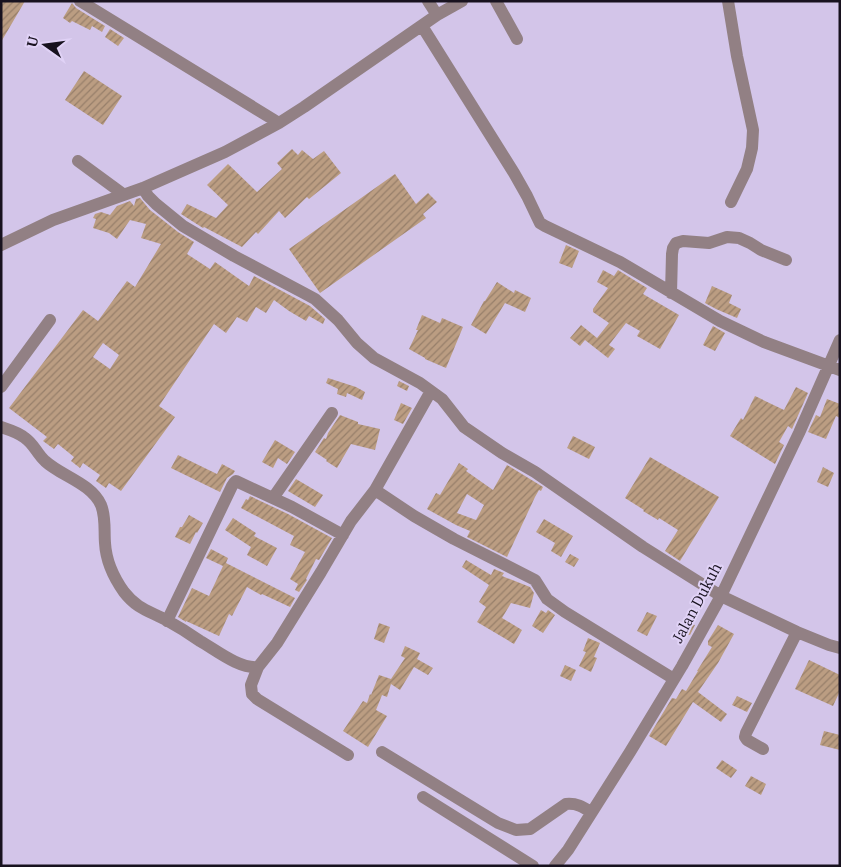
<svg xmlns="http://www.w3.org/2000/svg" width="841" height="867" font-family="'IBM Plex Serif',serif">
<defs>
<pattern id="building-hatch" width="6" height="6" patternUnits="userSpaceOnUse" patternTransform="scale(1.25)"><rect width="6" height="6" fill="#bb9d82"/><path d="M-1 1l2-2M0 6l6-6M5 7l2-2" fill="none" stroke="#977f6a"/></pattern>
</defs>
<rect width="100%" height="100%" fill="#d3c5e9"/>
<path fill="url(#building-hatch)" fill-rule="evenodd" d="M1 1H25L1 42Z
M72 3 76 8 105 26 102 32 92 26 90 30 72 21 70 23 63 18Z
M110 29 124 38 118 46 105 37Z
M84 71 122 96 103 125 65 100Z
M292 149 298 155 302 150 313 159 324 151 341 173 309 199 307 197 285 218 279 211 258 234 256 232 242 247 204 227 203 228 181 214 187 204 216 218 228 205 207 185 228 164 257 192 282 169 277 163Z
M395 174 416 204 428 193 437 202 423 214 426 218 320 293 289 249Z
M140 198 150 210 178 232 194 242 187 254 210 269 215 262 249 286 254 276 310 306 325 319 323 324 309 316 306 321 289 311 274 300 266 313 256 307 247 322 237 317 226 333 214 324 159 406 175 417 121 491 109 483 106 488 96 481 100 475 83 463 80 468 71 461 74 457 58 444 54 449 43 441 47 437 9 408 83 310 98 321 127 281 135 287 161 244 141 238 146 224 130 220 117 239 109 233 93 228 96 219 93 218 95 214 101 212 110 215 117 206 130 201 134 206 136 199ZM103 343 119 355 110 369 93 357Z
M566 245 579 251 572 268 559 263Z
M603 270 614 276 618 270 634 280 647 288 643 294 679 315 660 349 637 336 640 331 626 323 609 345 615 349 608 358 585 340 580 346 570 338 581 325 597 338 609 323 593 312V309L608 288 597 282Z
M497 282 514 293 515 290 531 298 525 312 505 303 486 334 471 325 484 301H485Z
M712 286 732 295 729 303 741 309 737 318 716 309 705 303Z
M422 315 440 323 442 318 463 327 446 368 425 359V358L409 349 418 330H416Z
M713 326 725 333 715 351 703 345Z
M328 378 356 387 365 392 362 400 347 393 346 397 337 394 338 389 326 383Z
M399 381 409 386 407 391 397 386Z
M796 387 808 393 792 429 788 426 779 442 784 445 775 464 730 436 741 418 743 420 755 396 784 410Z
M827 399 840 404V418L836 416 826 439 808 432 816 415 820 417Z
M401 403 412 408 403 424 394 420Z
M340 415 358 422V424L380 429 375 450 351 444 337 468 326 461 327 460 315 452 324 438 326 439 328 433Z
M573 436 595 447 589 459 567 448Z
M275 440 295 452 287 464 278 458 273 468 262 462Z
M178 455 217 474 222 464 235 471 233 474 227 478 220 492 171 468Z
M650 457 719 497 680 561 665 551 678 530 659 518 658 520 643 511 644 510 625 498Z
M459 463 468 469 466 471 493 490 507 465 543 487 541 491 539 490 535 497 507 557 467 537 470 531 456 525 427 509 436 493 440 495ZM467 494 484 505 476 520 457 513Z
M823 467 834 473 828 487 817 482Z
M296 479 323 495 315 507 288 491Z
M250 496 288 514 332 538 319 560 316 559 306 579 307 580 299 592 295 590 298 584 290 579 305 552 290 545 294 536 241 508 246 499 248 500Z
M189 515 203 523 197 533 196 532 190 544 175 537 180 527H182Z
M233 518 256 533 254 536 277 548 267 566 247 555 251 547 225 530Z
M544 519 573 536 561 557 551 551 555 543 536 532Z
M211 549 228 558 226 563 295 598 290 607 262 594 261 595 247 587 232 616 229 614 219 636 186 621V622L178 617 192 588 209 596 223 566 206 558Z
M570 554 579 559 574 567 565 562Z
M466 560 491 575 494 569 504 573 502 576 530 587 534 593 530 608 511 603 502 618 522 630 514 644 477 622 486 607 479 602 489 585 462 567Z
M541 610 546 613 548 610 555 615 543 633 532 626Z
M647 612 657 616 647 636 637 631Z
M684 622 695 625 690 635 680 632Z
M379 623 390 627 384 643 374 639Z
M718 625 734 634 718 663 698 692 727 714 721 722 693 702 666 746 649 736 672 698 676 699 682 689 686 691 698 671H697L712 647 708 645V641Z
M588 638 600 643 594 657 597 658 591 672 579 666 586 652 583 651Z
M405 646 420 653 417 659 433 668 428 675 414 667 400 690 391 684 387 697 382 695 376 710 387 716 368 747 343 731 363 701 367 703 370 694 371 695 379 675 391 679 405 658 401 656Z
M809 660 840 675V691L833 706 795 689Z
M565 665 576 670 571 681 560 676Z
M737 696 752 703 747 712 732 705Z
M824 731 840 735V750L820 745Z
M722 760 737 770 731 778 716 768Z
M751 776 766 784 761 795 745 786Z"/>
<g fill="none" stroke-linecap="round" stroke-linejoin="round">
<path stroke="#928084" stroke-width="12" d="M80 1 279 123
M428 1 437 15
M496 1 517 39
M728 1 737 56 753 130 752 148 747 169 731 202
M422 26 514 173 527 196 538 219 540 223 545 226 620 262 720 321 764 342 840 370
M78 161 123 194
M143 188 148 196 156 204 183 226 234 256 302 292 315 299 338 320 357 343 374 358 420 383 442 399 464 427 502 453 535 472 643 547 721 596 797 632 829 645 840 648
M1 245 53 220 143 188 225 152 279 123 304 107 437 15 462 1
M671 293 672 254 673 248 676 243 683 241 709 243 727 237 739 238 750 243 761 250 786 260
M1 387 50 320
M1 427C10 430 18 432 25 438 34 444 37 454 45 461 61 476 91 483 101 505 106 517 104 531 105 543 106 561 114 578 124 592 138 610 150 611 168 621 179 627 190 634 200 641 216 650 239 669 258 667
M375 490 414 516 454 539 535 580 547 599 565 612 674 679
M273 498 332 413
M167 621 232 486 234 483 236 481 292 507 343 535
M763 749 747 740 745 737 746 733 797 632
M382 752 498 823 516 830 530 829 566 804C577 803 583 807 591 812
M348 755 257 699 252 694 251 685 258 667 277 643 321 572 351 521 375 490 431 391
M423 797 533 866
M555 866 568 850 630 752 682 666 721 596 799 433 840 340"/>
</g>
<g text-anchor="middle" stroke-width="4" stroke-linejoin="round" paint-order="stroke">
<g font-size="15" fill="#18121f" stroke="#e0d2f6">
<text transform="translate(697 603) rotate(-62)" y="5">Jalan Dukuh</text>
</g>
</g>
<rect width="841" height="867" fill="none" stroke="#18121f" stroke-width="5"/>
<g transform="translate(45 45) rotate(284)" stroke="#e0d2f6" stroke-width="4" paint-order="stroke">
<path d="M0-4L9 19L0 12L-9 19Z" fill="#18121f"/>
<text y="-8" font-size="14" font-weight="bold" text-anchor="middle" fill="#18121f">U</text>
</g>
</svg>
